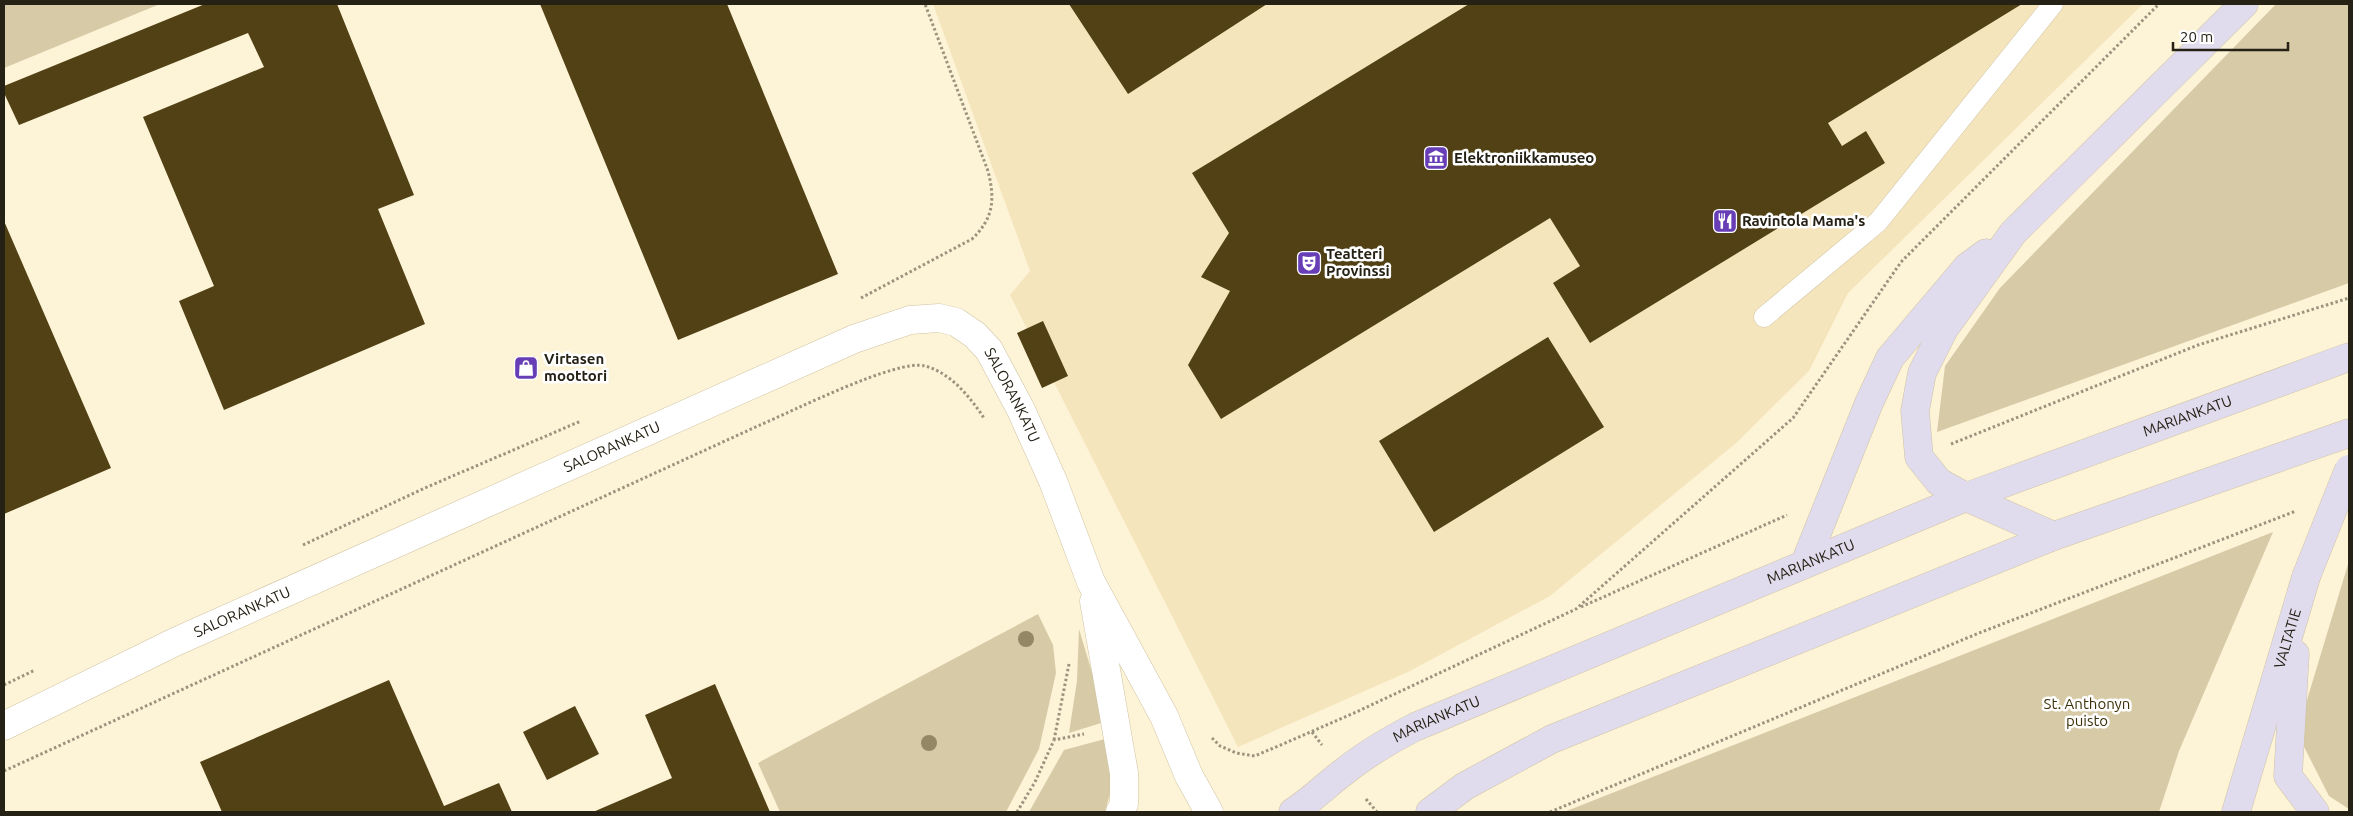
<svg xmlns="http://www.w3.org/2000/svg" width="2353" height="816" font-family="Ubuntu,sans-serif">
<rect width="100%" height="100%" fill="#fdf3d7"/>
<path fill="#f5e5bc" d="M933 4H2143L1848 293 1809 371 1735 444 1550 596 1410 671 1238 747 1010 295 1030 271Z"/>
<path fill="#d7caa7" d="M4 4H160L4 68Z
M2276 4H2349V283L1937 432 1945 366 2000 288Z
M2273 532 2179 751 2159 812H1564Z
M2349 561V809L2329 796 2297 733Z
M1038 614 1053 645 1056 673 1039 749 1006 812H780L758 763Z
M1079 629 1093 676 1101 723 1069 733 1077 681Z
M1105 739 1112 786 1105 812H1029L1064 750Z"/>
<path fill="#514114" d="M205 4H337L414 195 378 209 425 324 224 410 179 301 214 286 143 117 264 67 248 33 19 125 4 93V86Z
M540 4H727L838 274 678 340Z
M1069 4H1267L1128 94Z
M1469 4H2022L1828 123 1842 146 1866 131 1885 163 1590 343 1553 283 1580 266 1550 218 1221 419 1188 365 1230 291 1201 277 1229 233 1192 173Z
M4 221 111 468 4 514Z
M1043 321 1068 376 1042 388 1017 333Z
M1548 337 1604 427 1434 532 1379 441Z
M389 680 444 806 499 783 512 812H222L200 762Z
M715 684 770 812H593L672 778 645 715Z
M575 706 599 754 547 780 523 732Z"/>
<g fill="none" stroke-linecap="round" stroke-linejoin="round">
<defs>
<path id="service" d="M1764 317 1878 222 2053 4"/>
<g id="minor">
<path d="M1094 601 1124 773V804L1120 812"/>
<path id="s1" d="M4 726 175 642 854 339 910 320 939 318 956 322 975 335 989 350 1021 410 1053 481 1091 582 1164 716 1189 776 1209 812"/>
</g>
<g id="secondary">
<path d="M2054 536 1966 497 1939 482 1919 457 1915 411 1922 373 1944 329 2013 233 2244 4"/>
<path d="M1805 563 1869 403 1890 358 1967 267 1986 253"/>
<path d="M2295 654 2288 776 2315 812"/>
<path id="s2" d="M1293 812C1312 800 1327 784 1345 771 1367 753 1390 740 1415 727L1966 497 2349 357"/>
<path d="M1430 812 1465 786 1552 739 2054 536 2349 433"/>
<path id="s3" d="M2236 812 2306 577"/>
</g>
</defs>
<use href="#service" stroke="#d0c3a2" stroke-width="21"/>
<use href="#minor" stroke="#d0c3a2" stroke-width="29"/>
<use href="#secondary" stroke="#d0c3a2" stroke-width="29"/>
<path stroke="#9a937e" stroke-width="3" stroke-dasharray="2.5 2.5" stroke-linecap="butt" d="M861 298 972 239C994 218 995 199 988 171L925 4
M1951 444 2198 345 2349 298
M303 545 427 487 581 421
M1581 607 1787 515
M4 685 35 670
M1312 732 1322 745
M1212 738 1220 746 1236 753 1255 756 1352 714 1576 609 1793 418 1901 262 2159 4
M1054 740 1069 664
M4 771 760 425C791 412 898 358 925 366 951 373 970 397 984 418
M1366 799 1377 812
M1017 812 1035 782 1054 740 1084 734
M1550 812 1979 633 2296 511"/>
<use href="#service" stroke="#fff" stroke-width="20"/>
<use href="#minor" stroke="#fff" stroke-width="28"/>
<use href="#secondary" stroke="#e0dcee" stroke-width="28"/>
<defs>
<path id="secondary-bridge" d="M2306 577 2349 469"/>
</defs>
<use href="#secondary-bridge" stroke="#d0c3a2" stroke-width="29" stroke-linecap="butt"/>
<use href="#secondary-bridge" stroke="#e0dcee" stroke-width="28"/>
</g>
<g fill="#938765">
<circle cx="1026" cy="639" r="8"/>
<circle cx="929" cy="743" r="8"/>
</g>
<defs>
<symbol id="museum-square" viewBox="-11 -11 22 22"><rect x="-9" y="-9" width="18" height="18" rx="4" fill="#673eb6" stroke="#fff"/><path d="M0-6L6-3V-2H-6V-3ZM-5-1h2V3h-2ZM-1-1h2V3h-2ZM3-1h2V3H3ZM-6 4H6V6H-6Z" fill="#fff"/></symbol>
<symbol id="restaurant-square" viewBox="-11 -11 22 22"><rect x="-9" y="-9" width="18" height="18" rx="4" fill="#673eb6" stroke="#fff"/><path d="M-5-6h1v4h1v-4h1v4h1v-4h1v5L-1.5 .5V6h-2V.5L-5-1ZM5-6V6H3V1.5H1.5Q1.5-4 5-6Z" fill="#fff"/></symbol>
<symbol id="theatre-square" viewBox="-11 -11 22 22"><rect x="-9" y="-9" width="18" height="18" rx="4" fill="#673eb6" stroke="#fff"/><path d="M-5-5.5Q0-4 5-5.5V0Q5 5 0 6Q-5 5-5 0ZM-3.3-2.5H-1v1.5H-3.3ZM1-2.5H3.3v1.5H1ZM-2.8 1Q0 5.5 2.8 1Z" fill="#fff"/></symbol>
<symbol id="shop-square" viewBox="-11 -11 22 22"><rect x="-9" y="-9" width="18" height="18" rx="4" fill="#673eb6" stroke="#fff"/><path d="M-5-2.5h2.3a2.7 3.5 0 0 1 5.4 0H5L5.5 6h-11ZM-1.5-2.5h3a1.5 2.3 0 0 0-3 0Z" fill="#fff"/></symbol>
</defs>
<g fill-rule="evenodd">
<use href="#museum-square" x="1422" y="144" width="28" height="28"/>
<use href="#restaurant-square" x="1711" y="207" width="28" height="28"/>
<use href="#theatre-square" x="1295" y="249" width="28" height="28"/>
<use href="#shop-square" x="512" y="354" width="28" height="28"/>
</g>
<g text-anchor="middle" stroke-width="5" stroke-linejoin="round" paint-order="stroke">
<g font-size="15" font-weight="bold" fill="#262115" stroke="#fff" text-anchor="start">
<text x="1454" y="163">Elektroniikkamuseo</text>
<text x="1742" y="226">Ravintola Mama's</text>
<text x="1326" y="259">Teatteri<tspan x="1326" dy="17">Provinssi</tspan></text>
<text x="544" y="364">Virtasen<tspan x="544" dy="17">moottori</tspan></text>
</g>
<g font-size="15" fill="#262115" stroke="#fff">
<text dy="5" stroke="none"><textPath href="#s1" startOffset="1134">SALORANKATU</textPath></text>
<text dy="5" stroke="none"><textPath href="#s2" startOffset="982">MARIANKATU</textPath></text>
<text dy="5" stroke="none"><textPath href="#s1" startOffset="669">SALORANKATU</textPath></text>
<text dy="5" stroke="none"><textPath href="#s2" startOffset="578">MARIANKATU</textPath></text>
<text dy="5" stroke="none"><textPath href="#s1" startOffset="264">SALORANKATU</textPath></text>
<text dy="5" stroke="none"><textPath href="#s3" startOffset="181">VALTATIE</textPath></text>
<text dy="5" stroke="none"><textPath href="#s2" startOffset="172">MARIANKATU</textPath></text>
</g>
<g font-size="15" fill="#3c2f08" stroke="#fff">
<text x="2087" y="709">St. Anthonyn<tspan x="2087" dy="17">puisto</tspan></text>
</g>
</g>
<rect width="2353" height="816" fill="none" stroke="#262115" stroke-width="10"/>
<path d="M2173 42v8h115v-8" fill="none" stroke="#262115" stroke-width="2.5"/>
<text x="2180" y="42" font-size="15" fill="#262115" stroke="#ffffff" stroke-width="4" paint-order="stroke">20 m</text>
</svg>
